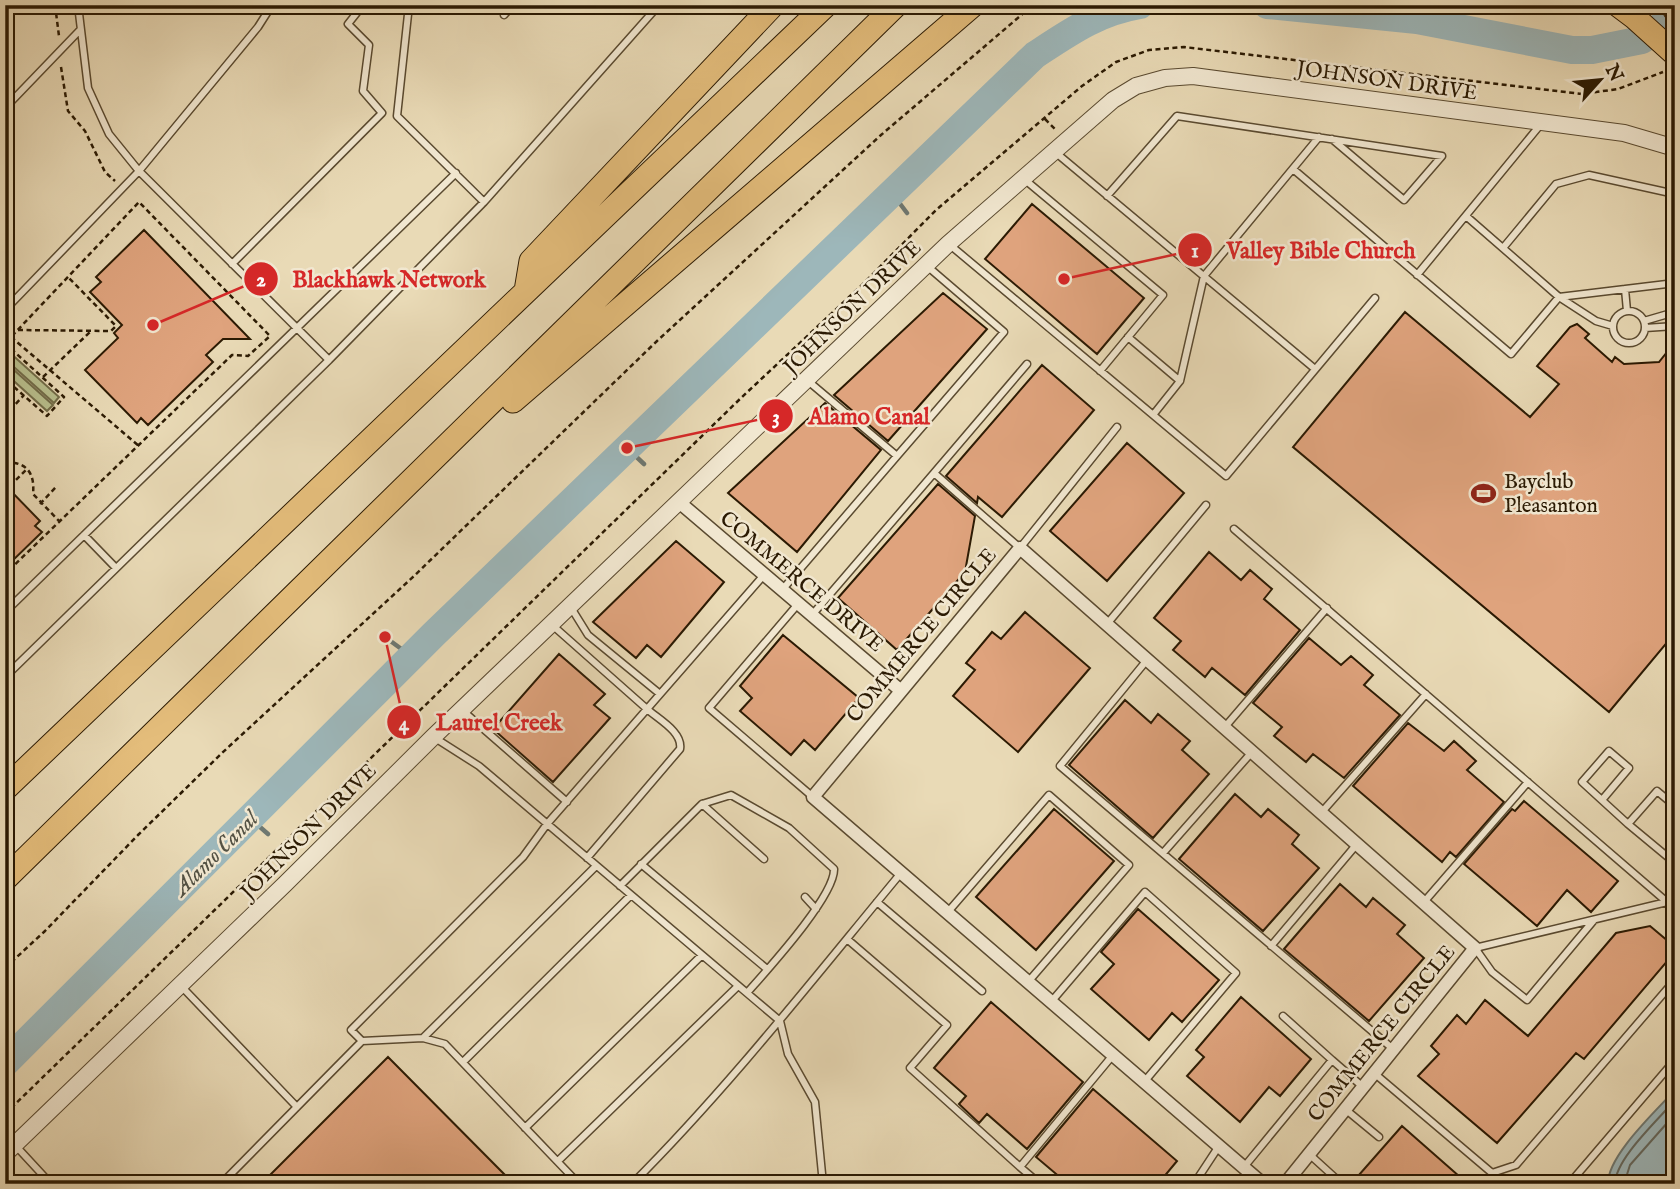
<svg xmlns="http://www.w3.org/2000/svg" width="1680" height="1189" font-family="'IM FELL English',serif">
<rect width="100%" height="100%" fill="#e9dab6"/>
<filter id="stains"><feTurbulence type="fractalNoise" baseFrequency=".00286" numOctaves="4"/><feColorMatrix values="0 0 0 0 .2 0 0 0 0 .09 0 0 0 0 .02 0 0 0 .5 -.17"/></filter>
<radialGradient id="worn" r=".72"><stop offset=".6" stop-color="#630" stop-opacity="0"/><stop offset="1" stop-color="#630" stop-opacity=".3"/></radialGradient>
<path fill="#b8bf8d" stroke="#726c48" stroke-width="2" d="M8 351 59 397 54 403 5 359Z
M5 362 53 405 47 411 5 373Z"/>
<path fill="#9db7ba" stroke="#6f7871" stroke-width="2" d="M1675 1090V1184H1608C1607 1156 1656 1111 1675 1090Z"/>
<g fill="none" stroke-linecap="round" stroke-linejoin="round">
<path stroke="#64685e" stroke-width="2" d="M1615 1184C1615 1159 1658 1120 1675 1100
M1624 1184 1630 1165 1675 1114"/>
<path stroke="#6f7871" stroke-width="4.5" d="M892 193 907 213
M627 448 644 464
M385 637 411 656
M251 819 268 834
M5 1075 12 1081"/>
<path stroke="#9db7ba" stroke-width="28" d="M1267 5 1417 20 1572 50H1592L1642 40 1675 16
M5 1063 434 634 1035 55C1070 32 1098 12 1140 5"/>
</g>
<path fill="#dfa37d" stroke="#2b1a03" stroke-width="2" d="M1032 204 1144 298 1097 354 985 259Z
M144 230 250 339H223L206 355 213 362 148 425 141 418 137 423 85 370 118 338 114 333 122 325 90 292 101 282 96 277Z
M943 293 987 329 888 441 834 395Z
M1405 312 1530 417 1559 384 1537 366 1570 327 1577 324 1589 334 1585 338 1612 362 1615 357 1624 364 1659 362 1675 342V472L1669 478 1674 482 1669 487 1675 493V633L1609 712 1293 447Z
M1042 365 1094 410 1002 517 978 497 977 503 946 476Z
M825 403 881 450 797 552 728 493Z
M1127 443 1184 493 1107 581 1050 531Z
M938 484 975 516 965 572 897 650 838 598Z
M5 485 40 521 35 526 42 532 5 568Z
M676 541 724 582 661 657 647 645 636 658 593 622Z
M1209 552 1241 580 1250 570 1272 589 1264 599 1300 630 1245 695 1212 668 1205 677 1173 650 1181 641 1154 618Z
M1025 612 1090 668 1018 752 953 696 975 670 966 663 992 632 1001 639Z
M783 635 859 698 815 750 804 740 791 755 740 711 752 698 740 686Z
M1309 638 1341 665 1351 656 1373 675 1364 685 1400 715 1344 778 1313 754 1306 762 1274 736 1282 727 1253 703Z
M559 654 605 694 594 705 610 718 553 782 493 729Z
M1125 700 1151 723 1158 714 1190 741 1182 750 1209 774 1153 838 1069 765Z
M1408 723 1444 751 1454 741 1476 761 1467 770 1504 802 1456 857 1450 852 1442 862 1353 786Z
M1235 794 1261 817 1268 809 1299 835 1292 844 1319 868 1263 931 1179 859Z
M1524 801 1618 881 1591 912 1567 890 1537 926 1464 864 1512 809 1515 811Z
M1054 809 1114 861 1036 950 976 897Z
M1340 884 1366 907 1373 898 1405 925 1397 934 1424 958 1369 1021 1284 949Z
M1138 909 1219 980 1182 1022 1172 1013 1149 1040 1091 989 1114 964 1101 952Z
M1650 926 1675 947V952L1584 1059 1576 1053 1497 1143 1418 1076 1439 1054 1431 1046 1457 1015 1466 1024 1485 1000 1528 1036 1616 933Z
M1241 997 1311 1059 1280 1096 1269 1087 1240 1122 1187 1076 1204 1057 1196 1050Z
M991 1002 1083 1082 1027 1149 987 1114 979 1123 959 1104 966 1096 934 1068Z
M388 1057 514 1184H261Z
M1093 1089 1177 1161 1158 1184H1068L1036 1157Z
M1402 1126 1468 1184H1351Z"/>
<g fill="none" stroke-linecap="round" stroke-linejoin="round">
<defs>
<path id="service" d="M504 15 513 5
M5 108 80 30
M1055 152 1315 369
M1293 169 1511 354 1559 297 1596 321 1613 326
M1024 179 1163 295 1100 371
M1107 196 1177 116 1442 156 1404 200 1332 139
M484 202 659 5
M1466 216 1559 297 1675 283
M950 245 1226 476 1375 298
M1503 248 1556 184 1589 175 1675 194
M232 264 382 113 363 91 369 45 348 24 363 5
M1417 275 1541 124
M1625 289 1627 311
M5 310 139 171 258 27 272 5
M1613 327a16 16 0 1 1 32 0a16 16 0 1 1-32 0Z
M1644 321 1675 312
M1645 328 1675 326
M1128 337 1180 381
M329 360 484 202 397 116 409 5
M1027 364 934 473 1020 548 1117 427
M808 381 897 456 1004 332 927 266
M1153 415 1180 381 1204 276 1319 137
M1234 529 1667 902
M84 535 116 568
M782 590 897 456
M798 604 709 708 813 797
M570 606 588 635 660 694
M5 612 456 173
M812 615 934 473
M551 624 647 709 764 575
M1107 624 1206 505
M1147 660 1060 766 1393 1049
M5 677 329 360 139 171 109 134 88 88 78 5
M463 711 567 802
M1224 728 1327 608
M435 738 479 766 780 1021 788 1054 815 1102 823 1184
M1602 800 1629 768 1609 751 1582 782 1628 824
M702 804 731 795 789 828 834 869C835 896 767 970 747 993
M1675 806 1657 791 1628 824 1675 863
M1321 813 1426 694
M1163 853 1252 752
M641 864 767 969
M620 886 702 804 764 859
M805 897 816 909
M877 902 982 991
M1424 902 1528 782
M947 913 1049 795 1129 865 1028 982
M1594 920 1527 1000 1492 972 1475 948 1667 902 1675 909
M847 939 947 1025 910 1068 1020 1167
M1271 946 1357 844
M182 987 297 1107
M1051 1002 1145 892 1236 973 1144 1082
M423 1038 445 1044 579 1184
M362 1041 351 1030 523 857 547 824 647 709C658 719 683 732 680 749L587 858
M1332 1060 1363 1087
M463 1062 631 895
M1374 1073 1492 1173 1495 1184
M1345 1109 1379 1137
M525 1128 702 955
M15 1145 51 1184
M1309 1154 1342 1184
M558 1161 738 986
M1244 1167 1332 1060 1283 1016
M1492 1173 1516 1165 1675 980
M221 1184 362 1041 423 1038 596 866
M632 1184C729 1087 814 978 901 873
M1040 1184 1020 1167 1113 1055
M1194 1184 1219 1146
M1569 1184 1675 1060"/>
<path id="minor" d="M679 502 900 690
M1263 1184 813 797 1020 548 1475 948 1285 1184"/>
<path id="tertiary" d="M5 1154 285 884 433 737 948 244 1113 100 1136 86 1165 78 1193 76 1624 133 1675 148"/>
<path id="motorway" d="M1618 5 1634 17 1675 54
M1672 5 1675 10
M526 291 531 261 773 5
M513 401 973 5
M5 789 826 5
M5 879 896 5"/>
</defs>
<use href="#service" stroke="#5a4a30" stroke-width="9"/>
<use href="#minor" stroke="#5a4a30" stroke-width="15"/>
<use href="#tertiary" stroke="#5a4a30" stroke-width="18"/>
<use href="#motorway" stroke="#2b1a03" stroke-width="25"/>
<path stroke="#2b1a03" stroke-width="2.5" stroke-dasharray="5 3.5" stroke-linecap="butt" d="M55 5 59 36
M61 67 68 111 85 131 105 172 115 181
M1045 119 1055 129
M18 330 111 331 116 326 68 277
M5 333 11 337 139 202 270 336 248 356 232 355 5 574
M11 337 139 446
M5 351 9 347 64 397 47 416 5 379
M43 377 91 331
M5 397 11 403 5 433
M10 410 24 395
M5 462C27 462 35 473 33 494L60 522
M10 486 27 469
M40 504 56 487
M5 968 45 931 138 835 222 753 414 576 657 341 881 135 1033 5
M5 1114 742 397 863 284 936 210 1082 86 1116 62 1149 50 1184 47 1582 94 1618 89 1663 72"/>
<use href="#service" stroke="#f1e7d0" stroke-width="6"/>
<use href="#minor" stroke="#f1e7d0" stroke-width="12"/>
<use href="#tertiary" stroke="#f1e7d0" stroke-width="16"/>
<use href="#motorway" stroke="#e4bd7b" stroke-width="23"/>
</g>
<defs>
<symbol id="stadium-bare" viewBox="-9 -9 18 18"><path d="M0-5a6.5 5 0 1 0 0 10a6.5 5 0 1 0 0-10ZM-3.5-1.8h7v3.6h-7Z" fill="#8f2418" stroke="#f1e7d0" stroke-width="2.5" paint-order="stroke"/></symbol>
</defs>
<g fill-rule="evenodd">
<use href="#stadium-bare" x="1466" y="476" width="35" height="35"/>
</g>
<g text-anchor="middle" stroke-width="5" stroke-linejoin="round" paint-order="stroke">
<g font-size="21" fill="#2b1a03" stroke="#f1e7d0">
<text transform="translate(1387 80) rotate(8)" y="7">JOHNSON DRIVE</text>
<text transform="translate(852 307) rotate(-44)" y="7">JOHNSON DRIVE</text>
<text transform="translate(802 581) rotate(40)" y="7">COMMERCE DRIVE</text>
<text transform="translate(921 635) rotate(-50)" y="7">COMMERCE CIRCLE</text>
<text transform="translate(308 831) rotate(-45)" y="7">JOHNSON DRIVE</text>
<text transform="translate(1381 1033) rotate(-51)" y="7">COMMERCE CIRCLE</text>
</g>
<g font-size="21" fill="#2b1a03" stroke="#f1e7d0" text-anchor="start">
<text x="1504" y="488">Bayclub<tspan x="1504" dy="24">Pleasanton</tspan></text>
</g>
<g font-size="23" font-style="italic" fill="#535143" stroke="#f1e7d0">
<text transform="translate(215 853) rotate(-45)" y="8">Alamo Canal</text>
</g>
</g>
<path fill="none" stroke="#d62828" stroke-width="2.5" d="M1064 279L1195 250M153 325L261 279M627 448L776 416M385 637L404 722"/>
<g fill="#d62828" stroke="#f1e7d0" stroke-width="2.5">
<circle cx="1064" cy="279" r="7"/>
<circle cx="153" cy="325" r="7"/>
<circle cx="627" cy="448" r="7"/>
<circle cx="385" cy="637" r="7"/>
<circle cx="1195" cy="250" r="18"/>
<circle cx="261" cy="279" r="18"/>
<circle cx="776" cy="416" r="18"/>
<circle cx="404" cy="722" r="18"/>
</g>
<g font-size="21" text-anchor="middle" font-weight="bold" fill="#fff">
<text x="1195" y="257">1</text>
<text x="261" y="286">2</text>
<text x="776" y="423">3</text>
<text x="404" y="730">4</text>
</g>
<g font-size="23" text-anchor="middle" font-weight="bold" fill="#d62828" stroke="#f1e7d0" stroke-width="5" stroke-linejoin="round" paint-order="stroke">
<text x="1321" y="258">Valley Bible Church</text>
<text x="389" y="287">Blackhawk Network</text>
<text x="869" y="424">Alamo Canal</text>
<text x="499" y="730">Laurel Creek</text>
</g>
<rect width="1680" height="1189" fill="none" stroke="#e9dab6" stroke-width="28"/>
<rect x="7" y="7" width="1666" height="1175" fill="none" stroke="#2b1a03" stroke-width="3.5"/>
<rect x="14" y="14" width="1652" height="1161" fill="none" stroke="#2b1a03" stroke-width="2"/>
<g transform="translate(1600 80) rotate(63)" stroke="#f1e7d0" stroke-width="5" paint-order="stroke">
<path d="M0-5L12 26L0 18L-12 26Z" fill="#2b1a03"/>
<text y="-10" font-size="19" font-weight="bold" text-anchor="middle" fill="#2b1a03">N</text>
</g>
<rect width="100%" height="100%" filter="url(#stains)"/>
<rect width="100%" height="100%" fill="url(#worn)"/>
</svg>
